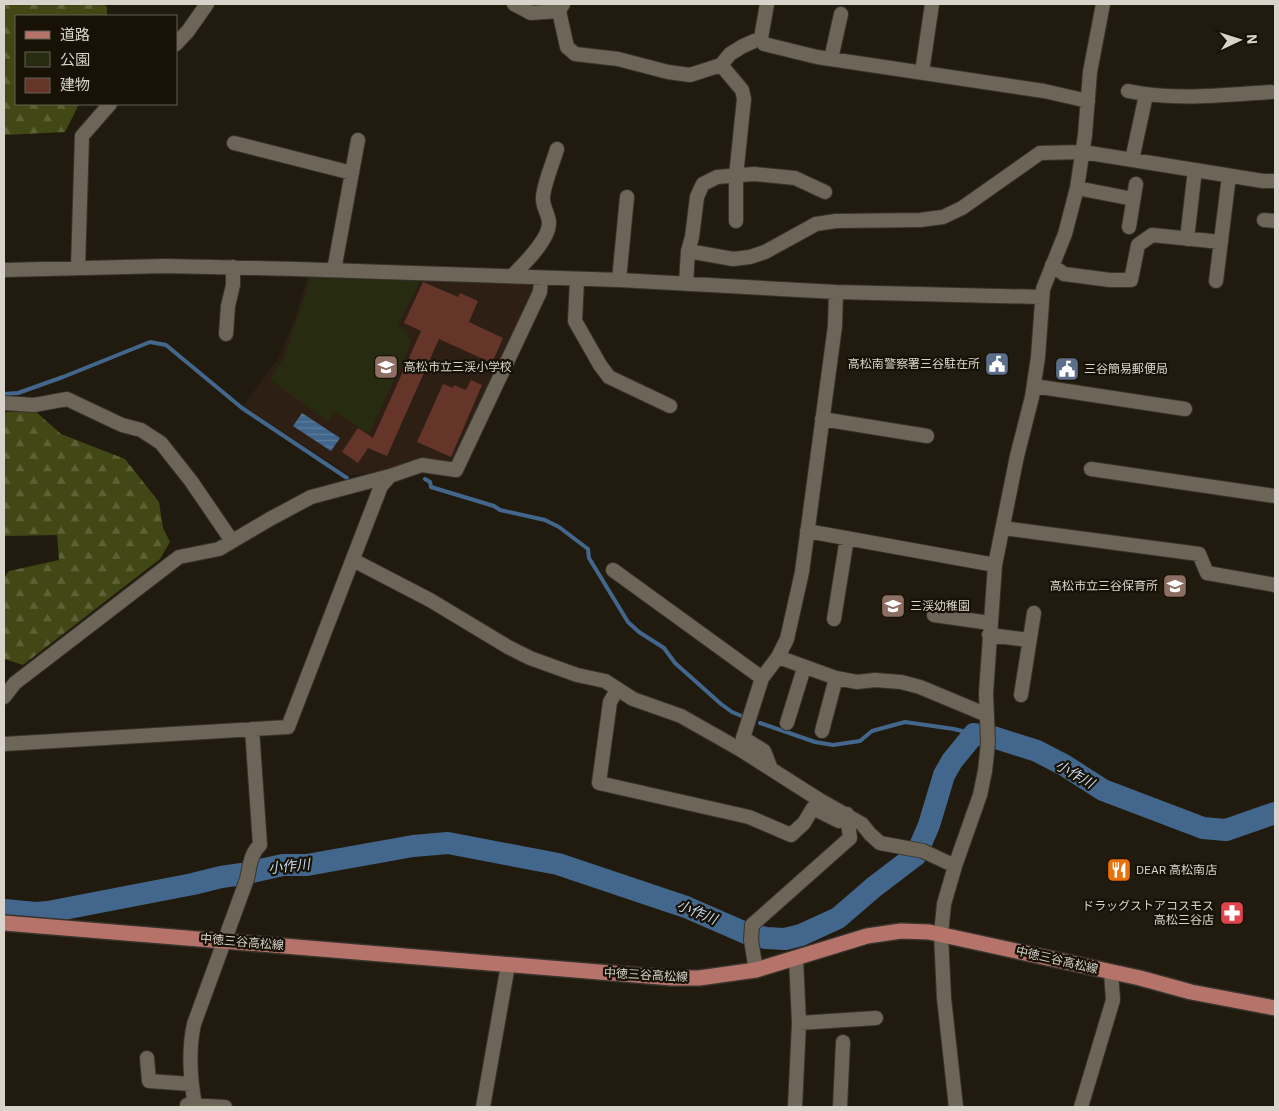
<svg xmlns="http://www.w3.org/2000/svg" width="1279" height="1111" font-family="'IBM Plex Sans','Noto Sans JP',sans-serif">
<defs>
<pattern id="forest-firs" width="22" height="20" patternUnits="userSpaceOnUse" patternTransform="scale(1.25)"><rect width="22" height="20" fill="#424815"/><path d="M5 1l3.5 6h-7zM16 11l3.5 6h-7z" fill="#5d6236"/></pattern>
<pattern id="water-rules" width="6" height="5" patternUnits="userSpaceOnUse" patternTransform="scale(1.25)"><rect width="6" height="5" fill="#43678c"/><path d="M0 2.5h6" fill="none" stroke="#5d7c9b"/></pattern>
</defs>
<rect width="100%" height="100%" fill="#211b0f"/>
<path fill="#2e1f15" d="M308 275 524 282 538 290 456 462 422 459 391 472 350 475 243 406 280 356 295 319Z"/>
<path fill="#272b10" d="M311 277 420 281 398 326 406 331 411 343 369 434 334 411 328 422 270 379 284 358Z"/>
<path fill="url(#forest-firs)" d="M4 4H104L107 7V16H16V104H79L65 132 4 135Z
M35 411 61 434 125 459 159 502 163 528 170 542 160 559 23 665 4 659V578L9 571 59 560 57 535 4 536V412Z"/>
<path fill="url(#water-rules)" d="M302 413 340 438 331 451 293 426Z"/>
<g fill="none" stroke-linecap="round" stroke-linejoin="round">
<path stroke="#43678c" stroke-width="4" d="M4 394 18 393 63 377 150 342 166 345 242 408 347 478
M425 479 430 482 431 487 494 506 500 510 545 520 559 527 588 549 589 558 628 622 639 632 664 648 675 663 721 704 732 712 744 717
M760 723 815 742 833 745 860 741 872 731 905 722 954 729 974 734"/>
<path stroke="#43678c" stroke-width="22" d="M4 910 36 913 48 912 193 884 221 877 242 874 283 865H307L413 846 448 843 558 864 686 907 748 934 766 938 785 939 801 935 838 918 874 887 916 855 929 825 944 775 952 761 974 734 993 737 1037 751 1064 765 1103 790 1203 828 1226 830 1275 813"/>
</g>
<path fill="#653529" d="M423 282 458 297 460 293 478 301 469 322 503 338 492 363 439 339 387 456 368 448 358 463 342 452 358 428 373 438 421 331 404 323Z
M471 380 482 385 451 457 417 442 443 384 453 388 454 385 466 390Z"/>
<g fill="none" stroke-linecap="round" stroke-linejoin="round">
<defs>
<path id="street" d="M514 4 531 13 559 11 563 4
M767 4 761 38 764 44 817 57 1044 91 1088 101
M559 11 567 47 575 54 618 59 668 72 690 75 721 65 730 54 743 46 761 38
M176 44 188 31 207 4
M831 59 841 14
M721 65 742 90 744 99 736 176V221
M922 72 932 4
M1128 91C1175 101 1223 95 1271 92
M234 143 352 173
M1132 160 1146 95
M1077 188 1133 199
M1264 220 1275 221
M1129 227 1136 184
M1187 239 1194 178
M688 251 733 259 750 257 765 252 816 224 836 221 920 220 943 217 962 208 1040 153 1083 152 1263 181H1275
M1052 265 1064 274 1110 280H1131L1138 245 1152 235 1221 242
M78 268 82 136 110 104
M4 270 165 266 296 269 619 280 836 292 1042 297
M334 270 358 140
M512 276C524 264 549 240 549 223 549 214 542 207 543 197 544 183 553 163 557 149
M577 280 575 321 600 365 609 377 670 406
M619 280 627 197
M1216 281 1228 184
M686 284 688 251 692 237 697 197 700 190 703 184 717 177 754 174 795 178 825 192
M226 334 228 306 233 285V267
M1034 386 1185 409
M4 403 34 405 67 399 122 425 141 430 161 443 191 481 232 541
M822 419 927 436
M1091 469 1275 496
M1003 528 1199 554 1207 573 1275 585
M807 531 995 565
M353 560 430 600 508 647 530 658 577 675 605 681 633 699 681 716 741 750 818 799 862 824 870 834 880 843 923 851 955 866
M613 570 762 678
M934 615 990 623
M834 619 847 538
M989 635 1029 640
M778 657 836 678 857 682 875 680 901 682 920 687 987 715
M617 690 610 702 599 783 749 817 791 835 804 823 813 808 839 821
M1021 695 1034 613
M4 697 15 683 179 557 219 549 270 519 311 497 390 476
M787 723 804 668
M822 731 836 678
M4 744 288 727 381 486 390 476 422 465 456 470 540 292 541 278
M771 769 764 751 743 738 762 678 778 657 787 639 802 572 835 326 836 292
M756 970 751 940 752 925 850 838 847 814
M799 1023 876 1018
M147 1058 149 1081 191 1084
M187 1105 225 1107
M195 1105C190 1078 188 1051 194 1024L247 879C250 866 250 854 260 845L252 729
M483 1107 508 965
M795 1107 799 1023 796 958
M840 1107 843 1042
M956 1107 944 998 941 934 944 904 955 866 980 795 985 771 988 743 986 693 995 565 1017 456 1032 397 1038 357 1043 289 1065 234 1077 188 1085 135 1090 72 1103 4
M1081 1107 1113 1000 1111 972"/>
<path id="primary" d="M4 923 672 978H699L756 970 867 936 901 931 929 932 1140 978 1191 992 1275 1008"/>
</defs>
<use href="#street" stroke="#37332d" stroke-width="16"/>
<use href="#primary" stroke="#37332d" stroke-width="18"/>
<use href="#street" stroke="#6d6658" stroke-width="14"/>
<use href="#primary" stroke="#b67369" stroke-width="15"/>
</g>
<defs>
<symbol id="civic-square" viewBox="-11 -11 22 22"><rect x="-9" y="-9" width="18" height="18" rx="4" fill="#5c6f8a" stroke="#181206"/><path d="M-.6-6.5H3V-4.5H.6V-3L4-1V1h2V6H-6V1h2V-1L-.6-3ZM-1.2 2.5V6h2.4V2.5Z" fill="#fff"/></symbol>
<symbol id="school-square" viewBox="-11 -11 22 22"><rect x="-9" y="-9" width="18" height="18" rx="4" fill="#8d6e63" stroke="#181206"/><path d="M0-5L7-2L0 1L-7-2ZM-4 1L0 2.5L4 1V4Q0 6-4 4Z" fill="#fff"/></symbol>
<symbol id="restaurant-square" viewBox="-11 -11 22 22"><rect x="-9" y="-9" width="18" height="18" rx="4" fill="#e8710a" stroke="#181206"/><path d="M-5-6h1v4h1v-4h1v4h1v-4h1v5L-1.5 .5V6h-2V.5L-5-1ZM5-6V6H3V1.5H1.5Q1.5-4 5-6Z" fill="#fff"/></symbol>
<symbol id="pharmacy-square" viewBox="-11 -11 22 22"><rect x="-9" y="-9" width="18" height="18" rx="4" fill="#e0444e" stroke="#181206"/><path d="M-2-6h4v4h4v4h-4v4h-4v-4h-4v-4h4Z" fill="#fff"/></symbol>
</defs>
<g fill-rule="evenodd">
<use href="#civic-square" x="983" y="350" width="28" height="28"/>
<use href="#school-square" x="372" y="353" width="28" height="28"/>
<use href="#civic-square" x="1053" y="355" width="28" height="28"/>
<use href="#school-square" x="1161" y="572" width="28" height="28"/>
<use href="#school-square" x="879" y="592" width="28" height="28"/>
<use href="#restaurant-square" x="1105" y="856" width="28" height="28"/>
<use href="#pharmacy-square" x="1218" y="899" width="28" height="28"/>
</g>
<g text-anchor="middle" stroke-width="4.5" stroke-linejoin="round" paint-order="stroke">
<g font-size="12" fill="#d8d4cc" stroke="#181206" text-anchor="start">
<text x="980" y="368" text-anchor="end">高松南警察署三谷駐在所</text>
<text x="404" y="371">高松市立三渓小学校</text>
<text x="1084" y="373">三谷簡易郵便局</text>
<text x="1158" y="590" text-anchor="end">高松市立三谷保育所</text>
<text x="910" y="610">三渓幼稚園</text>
<text x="1136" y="874">DEAR 高松南店</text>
<text x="1214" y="910" text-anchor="end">ドラッグストアコスモス<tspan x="1214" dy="14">高松三谷店</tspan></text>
</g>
<g font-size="12" fill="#d8d4cc" stroke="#181206">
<text transform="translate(242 942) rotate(5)" y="4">中徳三谷高松線</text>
<text transform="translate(1057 960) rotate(13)" y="4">中徳三谷高松線</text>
<text transform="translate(646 975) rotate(3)" y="4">中徳三谷高松線</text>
</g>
<g font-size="14" font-style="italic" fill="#c4dbf2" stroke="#181206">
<text transform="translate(1075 774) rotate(30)" y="5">小作川</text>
<text transform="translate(289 866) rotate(-6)" y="5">小作川</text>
<text transform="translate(697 912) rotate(22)" y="5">小作川</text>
</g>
</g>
<rect width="1279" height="1111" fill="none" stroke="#d8d4cc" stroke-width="10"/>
<rect x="15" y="15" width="162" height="90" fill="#181206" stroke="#656055"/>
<rect x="25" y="31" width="25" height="8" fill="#b67369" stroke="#656055"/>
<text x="60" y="40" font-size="15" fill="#d8d4cc">道路</text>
<rect x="25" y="52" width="25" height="15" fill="#272b10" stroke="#656055"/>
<text x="60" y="65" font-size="15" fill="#d8d4cc">公園</text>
<rect x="25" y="78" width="25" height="15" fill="#653529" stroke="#656055"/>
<text x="60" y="90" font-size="15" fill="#d8d4cc">建物</text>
<g transform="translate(1239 40) rotate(86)" stroke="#181206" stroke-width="4" paint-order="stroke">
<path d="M0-4L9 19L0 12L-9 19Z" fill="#d8d4cc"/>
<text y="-8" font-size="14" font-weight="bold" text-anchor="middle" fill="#d8d4cc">N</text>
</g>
</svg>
